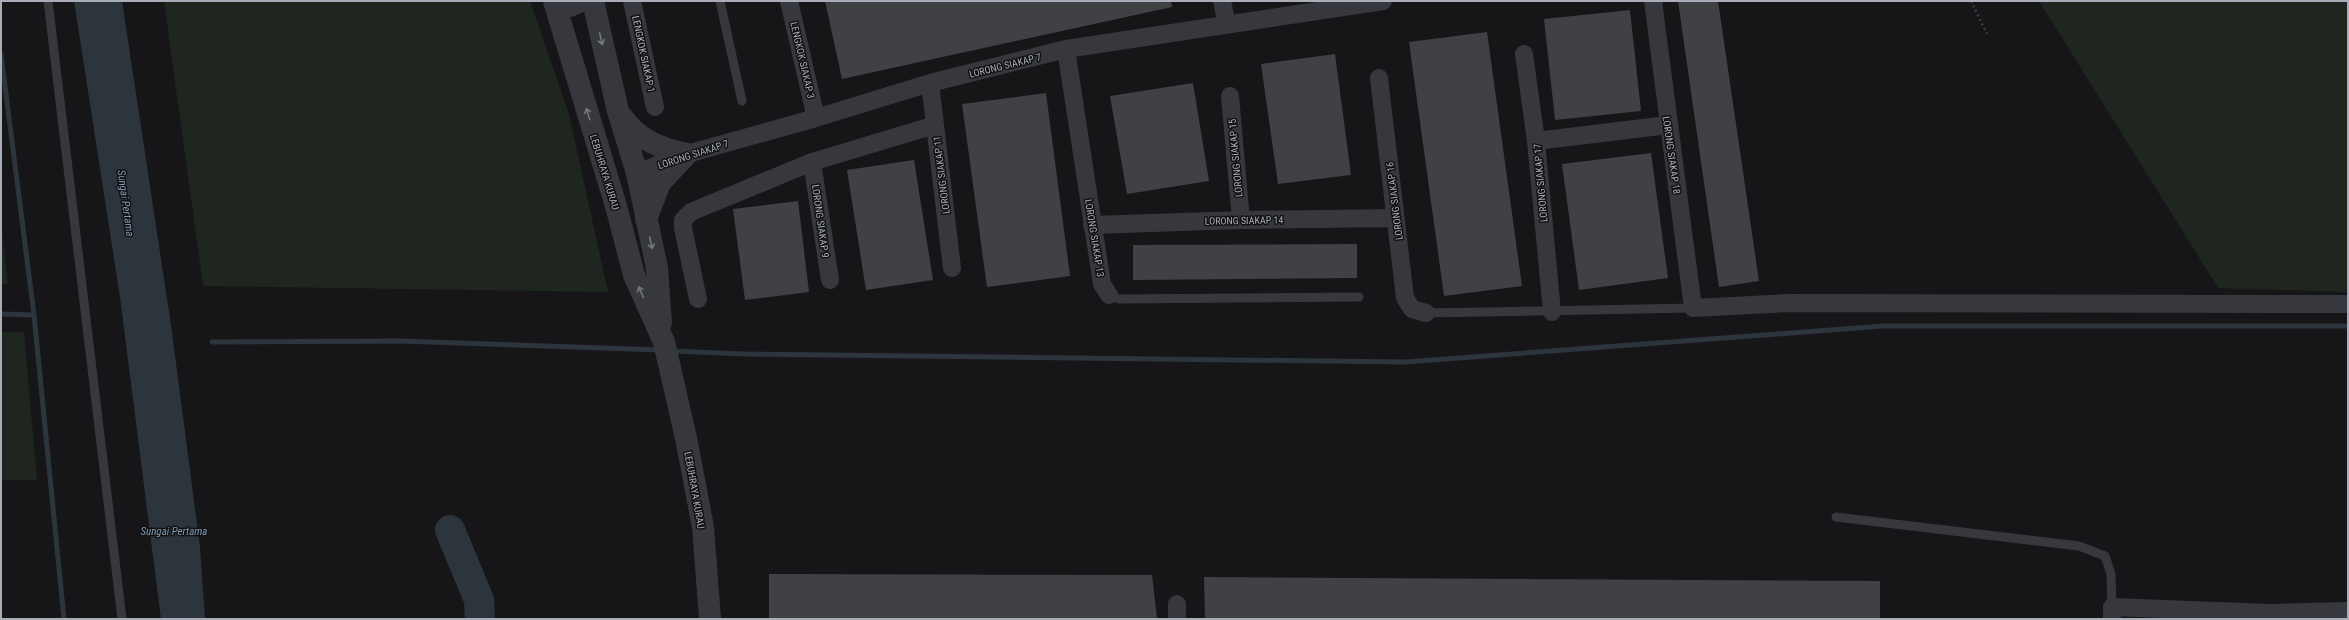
<svg xmlns="http://www.w3.org/2000/svg" width="2349" height="620" font-family="'Roboto Condensed',sans-serif">
<rect width="100%" height="100%" fill="#161618"/>
<path fill="#1e261f" d="M164 1H530L569 114 608 292 203 286Z
M2039 1H2348V292L2218 288Z
M1 222 8 285 1 284Z
M1 332H24L37 480H1Z"/>
<path fill="#2c353c" d="M74 1H122L171 325 200 547 205 619H161L120 297Z"/>
<g fill="none" stroke-linecap="round" stroke-linejoin="round">
<path stroke="#2c353c" stroke-width="5" d="M1 54 34 315 64 619
M1 314 34 315
M212 342 400 341 660 350
M672 351 744 354 1405 362 1883 326H2348"/>
<path stroke="#2c353c" stroke-width="30" d="M450 530 479 600 480 619"/>
</g>
<path fill="#404145" d="M825 1H1171L1172 7 842 79Z
M1678 1H1718L1759 281 1719 287Z
M1630 10 1641 111 1555 120 1544 19Z
M1487 32 1522 286 1444 296 1409 42Z
M1335 54 1351 175 1278 184 1261 64Z
M1193 83 1209 181 1127 194 1110 96Z
M1046 93 1070 276 987 287 962 104Z
M1651 153 1668 278 1579 290 1562 164Z
M914 160 933 280 866 290 847 170Z
M798 201 809 292 745 300 733 209Z
M1357 244V278L1133 280V245Z
M769 574 1152 575 1157 618 769 619Z
M1204 577 1880 581V619H1205Z"/>
<g fill="none" stroke-linecap="round" stroke-linejoin="round">
<path stroke="#3d3f44" stroke-width="2.5" stroke-dasharray="2 3" stroke-linecap="butt" d="M1971 1 1987 34"/>
<path stroke="#37383d" stroke-width="9" d="M48 1 122 619
M720 1 742 101
M1109 295 1119 299 1359 297
M1426 313 1693 308
M1836 517 2079 546 2105 556 2111 574 2112 607"/>
<path stroke="#37383d" stroke-width="18" d="M632 1 655 107
M789 1 816 118
M1222 1 1227 25
M1653 1 1693 308 1789 303 2348 304
M1066 49 1102 284 1109 295
M1524 54 1536 141 1552 312
M1379 78 1405 298 1412 309 1426 313
M930 83 952 268
M1230 96 1241 220
M1536 141 1668 125
M812 162 830 280
M637 173 687 154 816 118 930 83 1066 49 1383 1
M1092 225 1241 220 1396 218
M698 299 683 228V220L691 212 812 162 935 125
M1177 604V619
M2112 619V607L2270 613 2348 611"/>
<path stroke="#37383d" stroke-width="22" d="M554 1 616 206 634 275 664 342 686 438 703 527 710 619
M557 1 570 6 581 1
M593 1 618 111 637 173 657 268 661 323
M622 117C639 140 659 148 687 154
M646 219 660 183 687 154"/>
</g>
<defs><path id="oneway-shaft" d="M-6 0H5M1.5-3L5.5 0L1.5 3" fill="none" stroke-width="1.6" stroke-linecap="round" stroke-linejoin="round"/></defs>
<g stroke="#757881">
<use href="#oneway-shaft" transform="translate(601 39) rotate(77)"/>
<use href="#oneway-shaft" transform="translate(588 114) rotate(-107)"/>
<use href="#oneway-shaft" transform="translate(651 243) rotate(78)"/>
<use href="#oneway-shaft" transform="translate(641 292) rotate(-114)"/>
</g>
<g text-anchor="middle" stroke-width="3" stroke-linejoin="round" paint-order="stroke">
<g font-size="10" fill="#a8adb8" stroke="#111113">
<text transform="translate(644 54) rotate(78)" y="4">LENGKOK SIAKAP 1</text>
<text transform="translate(803 60) rotate(77)" y="4">LENGKOK SIAKAP 3</text>
<text transform="translate(1005 65) rotate(-14)" y="4">LORONG SIAKAP 7</text>
<text transform="translate(693 154) rotate(-18)" y="4">LORONG SIAKAP 7</text>
<text transform="translate(1672 155) rotate(82)" y="4">LORONG SIAKAP 18</text>
<text transform="translate(1235 158) rotate(-95)" y="4">LORONG SIAKAP 15</text>
<text transform="translate(605 172) rotate(73)" y="4">LEBUHRAYA KURAU</text>
<text transform="translate(941 175) rotate(-97)" y="4">LORONG SIAKAP 11</text>
<text transform="translate(1540 183) rotate(-95)" y="4">LORONG SIAKAP 17</text>
<text transform="translate(1394 201) rotate(-97)" y="4">LORONG SIAKAP 16</text>
<text transform="translate(1244 220) rotate(-1)" y="4">LORONG SIAKAP 14</text>
<text transform="translate(821 221) rotate(82)" y="4">LORONG SIAKAP 9</text>
<text transform="translate(1095 238) rotate(81)" y="4">LORONG SIAKAP 13</text>
<text transform="translate(695 490) rotate(80)" y="4">LEBUHRAYA KURAU</text>
</g>
<g font-size="11" font-style="italic" fill="#7f9bb3" stroke="#111113">
<text transform="translate(126 203) rotate(82)" y="4">Sungai Pertama</text>
<text x="174" y="535">Sungai Pertama</text>
</g>
</g>
<rect width="2349" height="620" fill="none" stroke="#a8adb8" stroke-width="4"/>
</svg>
